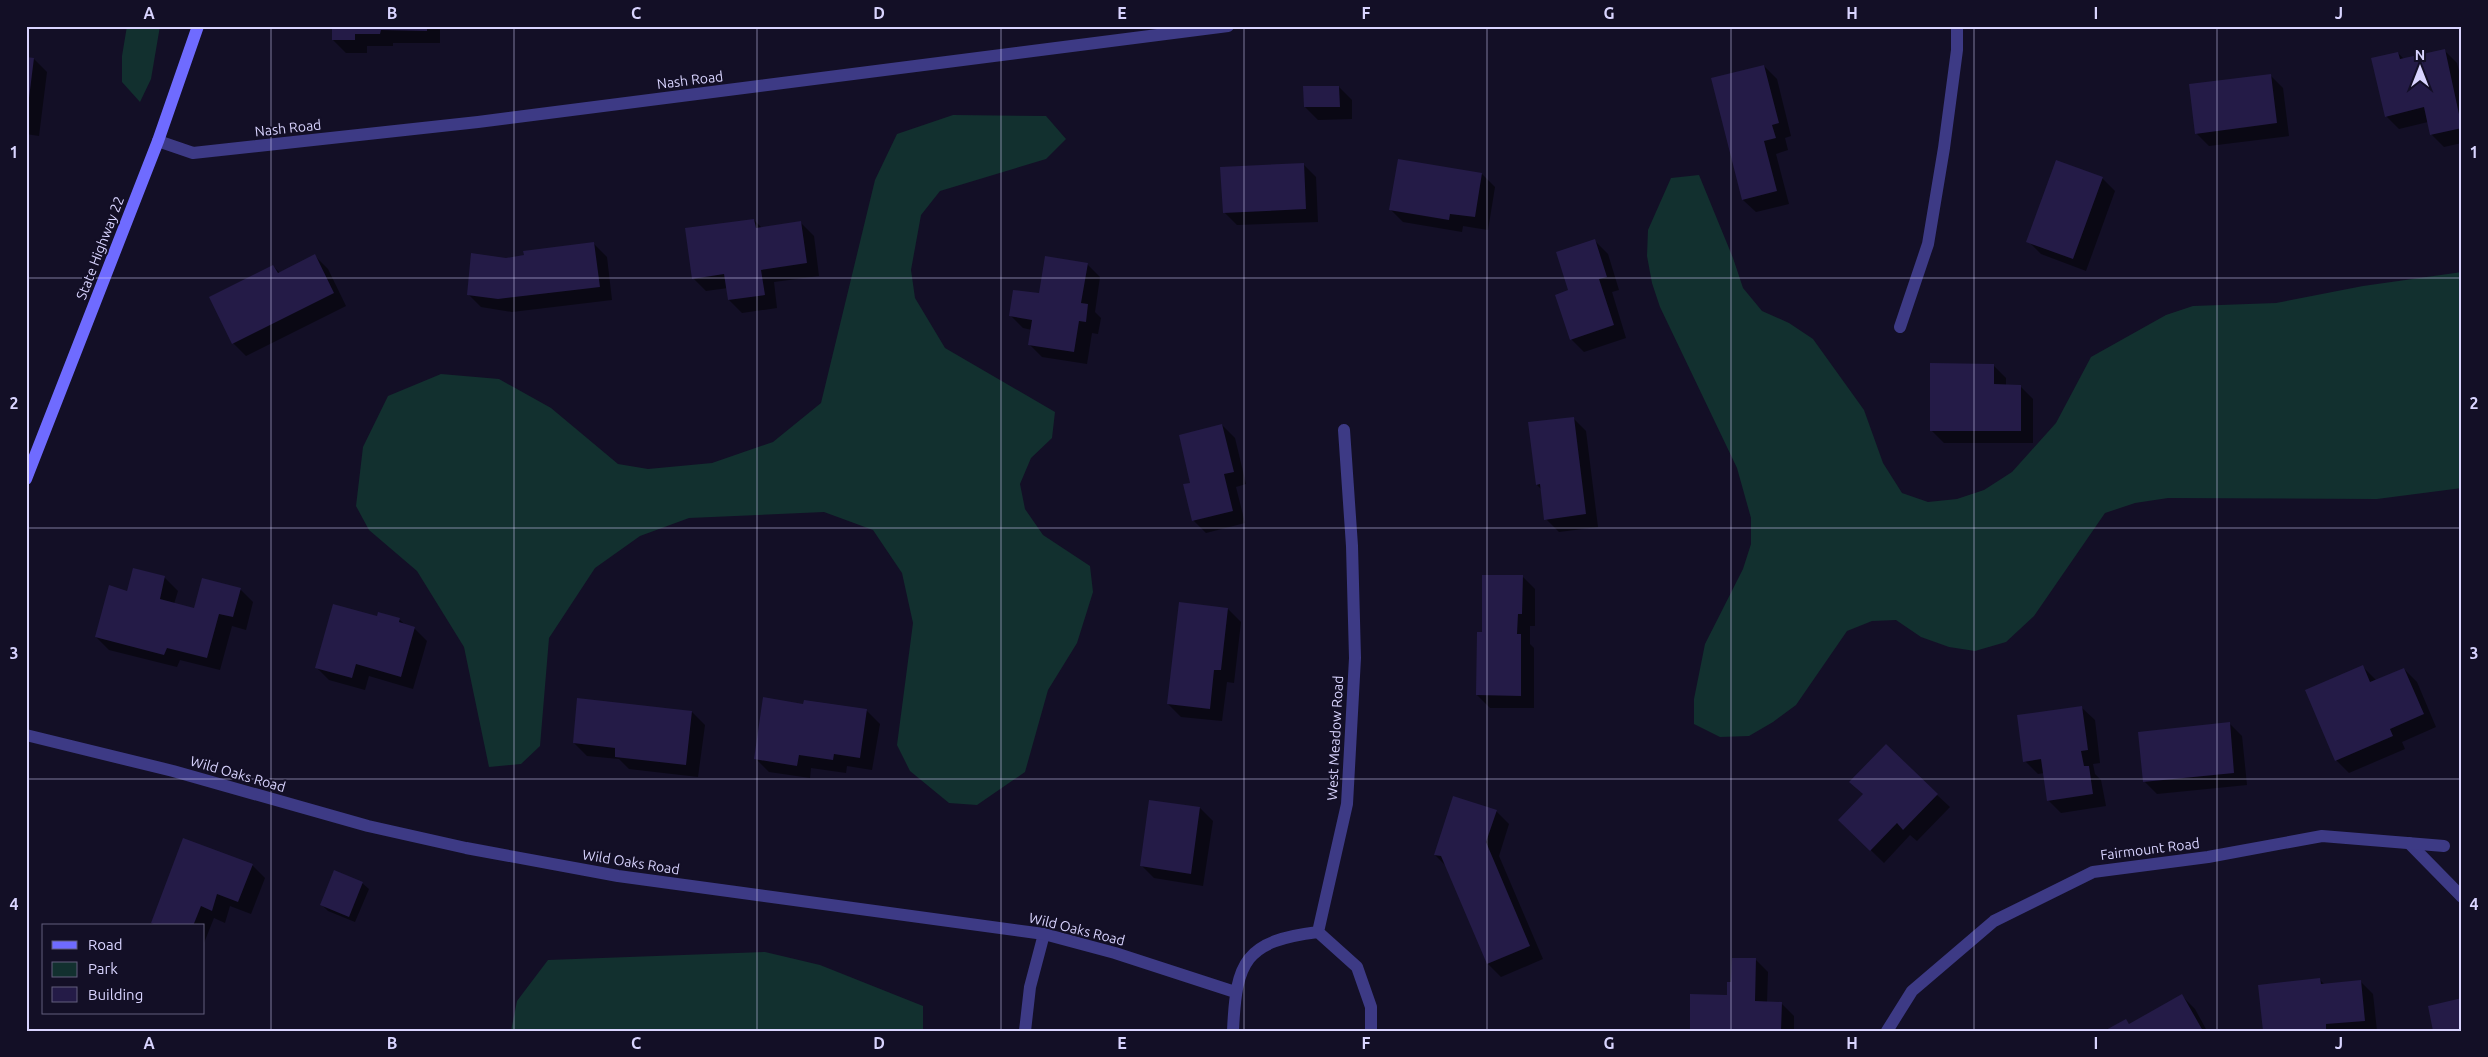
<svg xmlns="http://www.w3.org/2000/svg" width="2488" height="1057" font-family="Ubuntu,sans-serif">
<rect width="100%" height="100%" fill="#130f26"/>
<path fill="#12302f" d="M127 26H160L151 79 140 102 122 82V56Z
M953 115 1046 116 1066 139 1046 159 940 191 921 215 911 270 915 298 945 348 1055 412 1052 438 1031 458 1020 484 1025 509 1043 535 1090 566 1093 592 1077 643 1048 690 1025 772 977 805 949 803 910 771 897 745 913 623 902 573 873 530 824 512 689 518 640 536 595 568 549 638 540 746 521 764 489 767 464 647 417 571 369 530 356 506 363 447 388 396 441 374 499 379 551 408 618 464 648 469 712 463 773 442 821 403 875 180 897 134Z
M1699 175 1733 258 1743 288 1762 311 1789 323 1813 339 1864 410 1883 463 1902 493 1928 502 1957 499 1984 490 2012 472 2056 423 2091 357 2166 315 2193 306 2276 303 2363 286 2462 272V488L2377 499 2168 498 2135 503 2105 513 2034 616 2006 642 1975 651 1949 647 1921 637 1896 620 1872 621 1847 631 1796 705 1773 722 1749 736 1720 737 1694 724V699L1705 644 1743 569 1751 544V518L1737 468 1660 307 1652 283 1647 256 1648 230 1671 178Z
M765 952 820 965 923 1006V1031H511L517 1001 548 960Z"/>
<path fill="#0007" d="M333 26H440V43H393V46H367V53H346L333 40Z
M2444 50 2457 63 2462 83V143L2444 147 2431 134 2428 122 2399 129 2386 116 2398 53 2404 59Z
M26 58 34 59 47 72 39 136 26 134Z
M1764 66 1777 79 1791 136 1785 138 1788 150 1776 154 1789 204 1756 212 1743 200Z
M2270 75 2283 88 2289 136 2209 146 2196 133Z
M1339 87 1352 100V119L1318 120 1305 107Z
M1303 164 1316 177 1318 222 1237 225 1224 212Z
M1482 174 1495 187 1488 230 1463 226 1462 232 1403 222 1390 209Z
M2102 178 2115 191 2086 271 2041 254 2028 241Z
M754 220 762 228 801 223 814 236 819 276 774 282 777 308 742 313 729 300 728 288 706 291 693 278Z
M1595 241 1608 254 1619 290 1612 292 1626 338 1584 352 1571 339 1570 291Z
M594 244 607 257 612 300 512 312 481 307 468 294 506 259Z
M315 256 328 269 346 306 246 356 233 343 273 266 280 273Z
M1087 264 1100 277 1095 312 1101 318 1098 334 1092 333 1087 364 1042 357 1029 344 1032 330 1023 328 1010 315Z
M1993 365 2006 378V386H2020L2033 399V443H1944L1931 430Z
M1573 418 1586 431 1598 527 1559 532 1546 519 1542 490 1537 485Z
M1222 425 1235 438 1246 484 1236 487 1245 523 1206 533 1193 520 1192 483Z
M134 570 165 578 178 591 174 604 195 609 240 589 253 602 246 630 232 626 220 670 180 660 177 667 109 650 96 637 128 592Z
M1522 576 1535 589V626H1530V644L1534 648V708H1490L1477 695 1483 633Z
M1228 609 1241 622 1234 683 1227 682 1222 721 1181 717 1168 704Z
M377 618 399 619 406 626 414 628 427 641 413 689 369 676 365 690 329 680 316 667Z
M2363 667 2376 680 2404 669 2417 682 2436 727 2402 742 2405 749 2349 773 2336 760Z
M805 701 867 711 880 724 872 770 847 766 846 773 811 768 810 778 769 772 756 759 804 705Z
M2082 708 2095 720 2100 763 2093 764 2095 774 2101 780 2106 806 2061 813 2048 800 2044 773 2038 774 2025 761Z
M692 712 705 725 698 777 629 769 619 759 587 756 574 743Z
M2229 723 2242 736 2247 785 2157 794 2144 781Z
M1937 795 1950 807 1917 841 1910 835 1884 863 1840 820Z
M1150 802 1200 808 1213 821 1203 886 1154 878 1141 865Z
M1496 811 1509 824 1499 856 1543 959 1501 977 1488 964 1447 867 1435 855Z
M252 865 265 878 251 914 230 906 225 923 214 918 204 943V926H156L153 922Z
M362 883 369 889 355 922 328 911 322 905Z
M1755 959 1768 972 1767 1003H1781L1794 1016V1031H1691L1728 996 1733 983Z
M2319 979 2325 985 2360 981 2373 994 2377 1031H2264Z
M2182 996 2195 1009 2207 1031H2106L2125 1020 2130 1025Z"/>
<path fill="#241b47" d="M332 26H427V31L381 30 380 34H355V40H332Z
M2445 49 2462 128 2430 135 2424 107 2385 117 2371 58 2398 52 2400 59Z
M26 57 34 58 27 114H26Z
M1764 65 1779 123 1772 125 1776 138 1764 141 1777 191 1742 200 1711 78Z
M2271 74 2277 123 2195 134 2189 84Z
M1303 86H1339L1340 107H1304Z
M1398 159 1482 173 1475 217 1450 214 1449 220 1389 210Z
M2056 160 2103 177 2073 259 2026 242Z
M1304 163 1306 209 1223 213 1220 167Z
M754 219 756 228 801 221 807 263 761 270 765 295 728 300 724 274 692 279 685 228Z
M1595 239 1607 277 1599 279 1614 325 1570 340 1555 295 1568 290 1556 252Z
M594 242 600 287 498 299 467 295 471 253 506 258 524 255 523 251Z
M315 254 334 293 232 344 209 297 273 265 278 273Z
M1045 256 1088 263 1081 303 1088 304 1086 322 1079 321 1074 352 1028 345 1032 320 1009 316 1013 290 1039 293Z
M1930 363 1994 364V384L2021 385V431H1930Z
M1574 417 1586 514 1544 520 1540 484 1536 485 1528 422Z
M1222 424 1234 472 1224 474 1233 511 1192 521 1183 484 1190 483 1179 435Z
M133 568 165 576 160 599 194 608 202 578 241 588 233 617 219 614 207 658 167 648 164 655 95 637 109 585 127 591Z
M1482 575H1523L1522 614H1518L1517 634H1521V696L1476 695 1477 632H1482Z
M1179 602 1228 608 1221 670H1214L1210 709 1167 704Z
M333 604 377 616 378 612 400 618 399 622 415 627 401 677 356 664 352 678 315 668Z
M2363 665 2370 682 2404 668 2424 714 2390 729 2393 736 2335 761 2305 690Z
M763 697 803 704 804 700 867 709 860 758 834 754 833 760 799 755 797 766 754 759Z
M577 698 692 711 686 765 615 757V748L573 743Z
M2082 706 2088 750 2081 751 2084 766H2089L2093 794 2047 801 2041 759 2023 762 2017 715Z
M2230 722 2234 773 2143 782 2138 732Z
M1886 744 1938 794 1903 830 1897 823 1870 851 1838 820 1863 794 1849 782Z
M1453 796 1497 810 1486 842 1530 946 1487 964 1441 856 1434 855Z
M1149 800 1200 807 1191 874 1140 866Z
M183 838 253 864 238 902 217 894 212 911 201 906 193 926H159L151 923Z
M334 870 363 882 349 917 320 905Z
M1732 958H1756L1755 1001 1782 1002 1781 1031H1690V994L1727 995V982H1731Z
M2320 978 2321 984 2361 980 2365 1021 2326 1024V1030L2321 1031H2263L2258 985Z
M2182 994 2203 1031H2104L2126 1019 2129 1024Z
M2462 998V1031H2433L2428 1006Z"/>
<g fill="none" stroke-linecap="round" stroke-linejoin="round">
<path stroke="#3d3a85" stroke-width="12" d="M1900 327 1928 244 1944 148 1957 50V26
M2409 843 2462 897
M1025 1031 1030 987 1044 934"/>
<path stroke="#3d3a85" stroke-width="12" d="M158 141 193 153 478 122 1228 26
M26 735 173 771 368 826 466 848 618 876 1044 934 1115 953 1235 992
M1318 932 1347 804 1355 658 1352 546 1344 430
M1318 932 1357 967 1371 1007V1031
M1233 1031C1236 961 1245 941 1318 932
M1887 1031 1912 991 1994 921 2093 872 2208 857 2322 836 2444 846"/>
<path stroke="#6f6bff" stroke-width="12" d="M26 479 158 141 198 26"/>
</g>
<path fill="none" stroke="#d9d4ff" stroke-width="1" stroke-opacity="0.55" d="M271 26V1031M514 26V1031M757 26V1031M1001 26V1031M1244 26V1031M1487 26V1031M1731 26V1031M1974 26V1031M2217 26V1031M26 278H2462M26 528H2462M26 779H2462"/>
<g text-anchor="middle" stroke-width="4" stroke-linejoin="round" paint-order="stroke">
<g font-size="14" fill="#d9d4ff" stroke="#130f26">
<text transform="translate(690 80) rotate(-7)" y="5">Nash Road</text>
<text transform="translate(288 128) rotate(-6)" y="5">Nash Road</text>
<text transform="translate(100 248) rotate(-69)" y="5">State Highway 22</text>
<text transform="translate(1335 738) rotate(-87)" y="5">West Meadow Road</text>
<text transform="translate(238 774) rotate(16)" y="5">Wild Oaks Road</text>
<text transform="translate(2150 849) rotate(-7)" y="5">Fairmount Road</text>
<text transform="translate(631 862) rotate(9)" y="5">Wild Oaks Road</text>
<text transform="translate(1077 929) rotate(14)" y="5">Wild Oaks Road</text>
</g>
</g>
<rect width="2488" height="1057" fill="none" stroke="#130f26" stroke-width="55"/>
<rect x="42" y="924" width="162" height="90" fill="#130f26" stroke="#625e7d"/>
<rect x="52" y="941" width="25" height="8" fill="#6f6bff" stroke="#625e7d"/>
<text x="88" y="950" font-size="15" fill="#d9d4ff">Road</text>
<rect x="52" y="962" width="25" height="15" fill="#12302f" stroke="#625e7d"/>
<text x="88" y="974" font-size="15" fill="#d9d4ff">Park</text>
<rect x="52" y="987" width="25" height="15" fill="#241b47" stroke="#625e7d"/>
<text x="88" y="1000" font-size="15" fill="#d9d4ff">Building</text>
<g transform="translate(2420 68)" stroke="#130f26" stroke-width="4" paint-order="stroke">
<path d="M0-4L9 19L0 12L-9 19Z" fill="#d9d4ff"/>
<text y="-8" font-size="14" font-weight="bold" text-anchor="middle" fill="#d9d4ff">N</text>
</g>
<rect x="28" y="28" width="2432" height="1002" fill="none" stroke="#d9d4ff" stroke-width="2"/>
<g font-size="16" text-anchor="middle" font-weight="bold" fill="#d9d4ff">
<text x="149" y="19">A</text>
<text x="392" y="19">B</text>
<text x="636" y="19">C</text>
<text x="879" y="19">D</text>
<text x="1122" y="19">E</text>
<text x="1366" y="19">F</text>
<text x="1609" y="19">G</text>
<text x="1852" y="19">H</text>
<text x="2096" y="19">I</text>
<text x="2339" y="19">J</text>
<text x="14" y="158">1</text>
<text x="2474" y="158">1</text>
<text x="14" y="409">2</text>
<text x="2474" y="409">2</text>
<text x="14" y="659">3</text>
<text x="2474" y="659">3</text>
<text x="14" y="910">4</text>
<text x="2474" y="910">4</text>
<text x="149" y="1049">A</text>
<text x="392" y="1049">B</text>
<text x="636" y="1049">C</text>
<text x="879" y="1049">D</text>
<text x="1122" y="1049">E</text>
<text x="1366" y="1049">F</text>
<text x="1609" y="1049">G</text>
<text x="1852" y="1049">H</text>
<text x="2096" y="1049">I</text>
<text x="2339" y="1049">J</text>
</g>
</svg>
